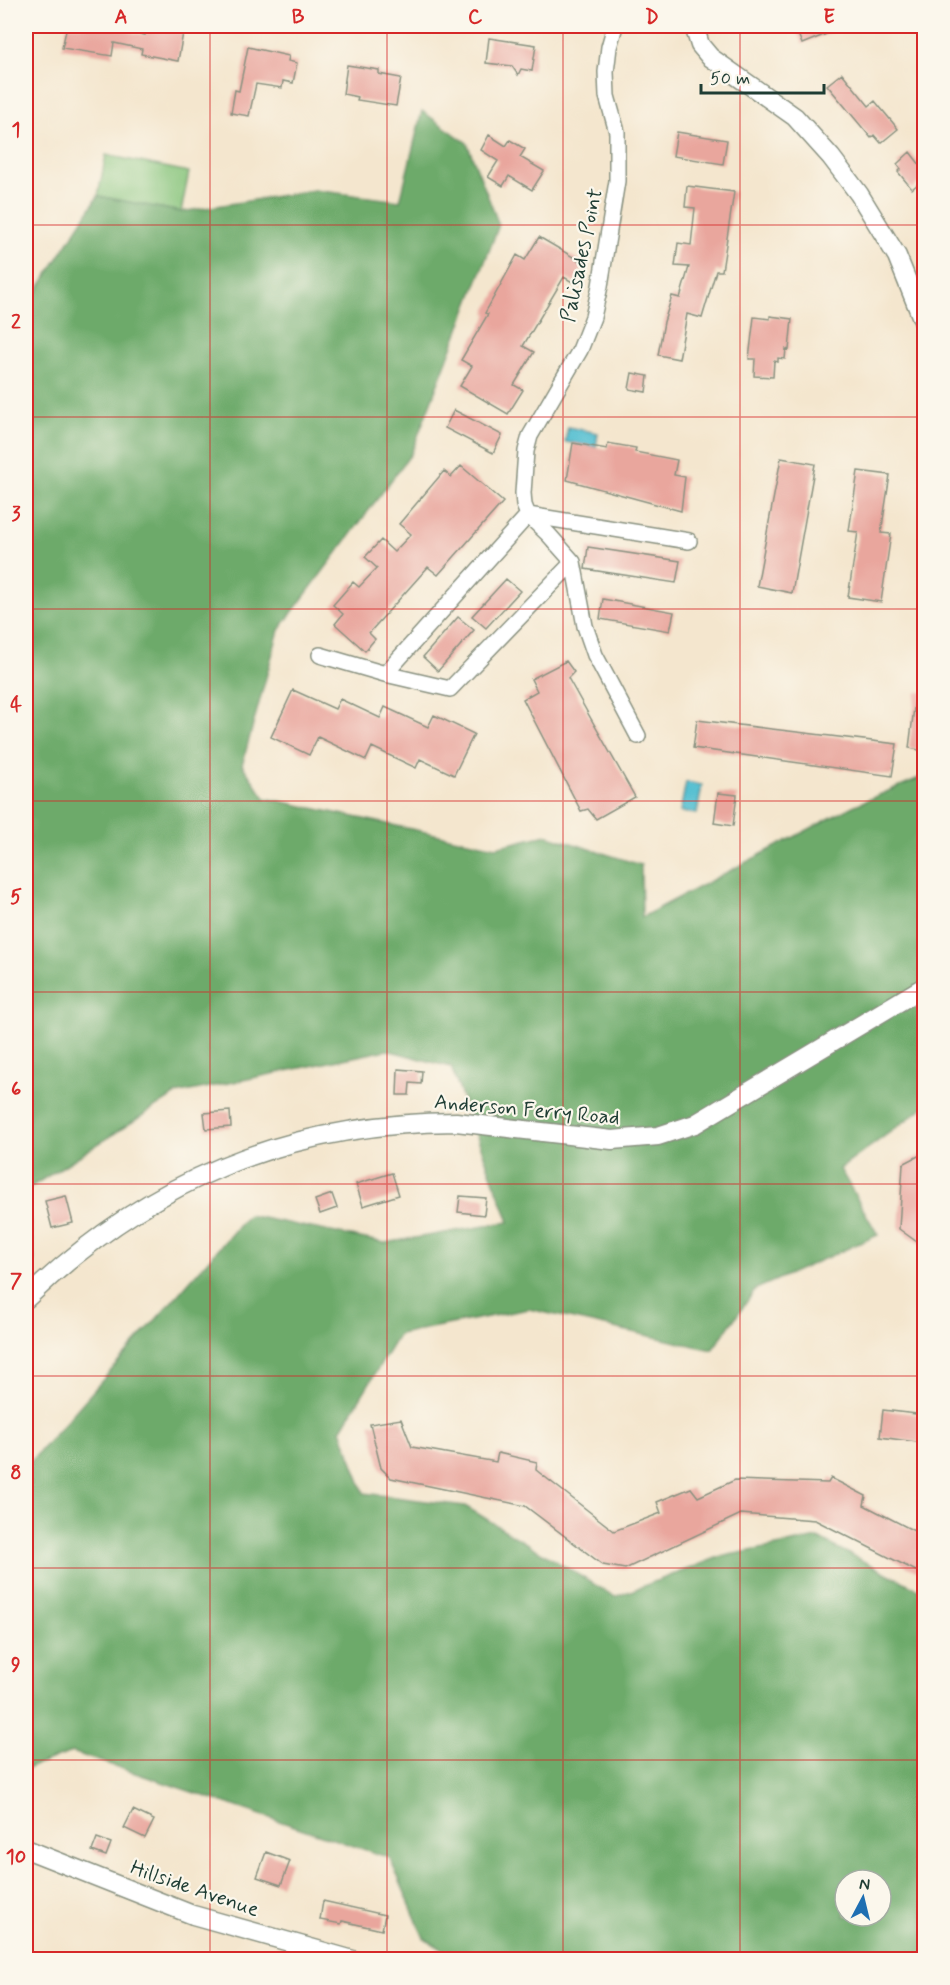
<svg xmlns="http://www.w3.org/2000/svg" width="950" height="1985" font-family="Mynerve,sans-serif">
<rect width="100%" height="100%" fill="#fbf7ec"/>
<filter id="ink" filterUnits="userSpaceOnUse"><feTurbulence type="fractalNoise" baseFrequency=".0167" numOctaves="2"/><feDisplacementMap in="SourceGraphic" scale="12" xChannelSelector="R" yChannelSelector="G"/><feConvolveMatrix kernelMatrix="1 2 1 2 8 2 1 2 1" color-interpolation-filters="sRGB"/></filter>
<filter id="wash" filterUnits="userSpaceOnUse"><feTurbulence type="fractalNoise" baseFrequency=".008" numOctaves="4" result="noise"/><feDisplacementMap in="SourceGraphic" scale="24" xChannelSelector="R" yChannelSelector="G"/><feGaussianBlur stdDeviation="1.35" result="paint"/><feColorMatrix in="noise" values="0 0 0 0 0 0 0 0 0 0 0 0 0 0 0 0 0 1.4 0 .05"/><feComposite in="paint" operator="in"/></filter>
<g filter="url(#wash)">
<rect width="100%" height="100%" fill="#f4e6ce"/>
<path fill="#87c47b" stroke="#538058" stroke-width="1.5" d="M106 155 189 172 181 212 98 196Z"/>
<path fill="#6daa6b" stroke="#467450" stroke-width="1.5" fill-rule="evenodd" d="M422 111 467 143 499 225 411 454 279 630 242 765 265 798 496 847 546 835 641 865 642 917 853 806 924 776V1107L840 1169 878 1235 756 1289 712 1350 529 1309 399 1334 341 1430 364 1493 465 1506 615 1597 719 1557 818 1538 924 1592V1959H458L424 1938 390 1858 72 1752 26 1769V1467L248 1215 385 1243 509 1222 451 1067 387 1050 176 1094 26 1190 34 1260 26 1269V308L98 196 181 212 314 190 400 201ZM845 1880H881V1916H845Z"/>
<path fill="#55bfd1" stroke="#3a7e82" stroke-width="1.5" d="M568 427 598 433 596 447 565 442Z
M686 782 702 785 697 814 680 812Z"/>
<g id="blocks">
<path fill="#e9a69d" d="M67 26H118L117 29 145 35 147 26H153L176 30 175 32 183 33 178 61 141 54 142 49 114 43 112 56 62 48Z
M795 26H846L802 44Z
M489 38 536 45 532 71 521 69 518 75 512 66 486 63Z
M248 47 289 56 288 61 297 63 293 83 283 81 282 88 256 84 249 116 231 113 235 90 239 91Z
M347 65 379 70V74L401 78 396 106 357 100 358 97 343 94Z
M842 73 869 106 875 101 898 129 881 143 874 135 871 138 827 85Z
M677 132 727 140 723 164 673 156Z
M489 135 506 146 510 140 525 149 520 157 544 171 532 190 509 176 503 186 488 177 498 161 481 150Z
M910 152 924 170V179L912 189 898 172 901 169 897 164Z
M687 186 734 192 722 271H716L702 318 687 314 679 359 658 355 664 322 672 296 680 298 689 267 675 266 678 243 691 245 695 208 685 207Z
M539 237 585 264 574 283 564 277 523 346 534 352 514 385 523 390 508 414 460 386 472 366 461 360 488 314 485 313 517 255 525 260Z
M770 316 792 319 789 350 786 349 785 359 778 358V362L774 361 773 377 754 376 755 359H749L754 317 770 319Z
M632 373 648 376 646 392 629 389Z
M454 410 502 435 493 453 445 428Z
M573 443 607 449 608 443 636 448 635 452 677 460 674 475 685 477 681 511 567 480Z
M781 458 815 464 792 593 757 586Z
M461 466 503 502 438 575 428 567 369 633 375 639 365 651 335 624 343 614 333 605 353 582 359 587 377 568 365 557 381 540 394 552 411 534 399 524 444 471 451 477Z
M858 471 890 475 881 533 891 534 881 602 848 597 858 532 849 531Z
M588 547 680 561 676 583 585 569Z
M506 579 520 591 486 628 472 616Z
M603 599 674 612 670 631 600 619Z
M458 617 474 630 438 671 423 657Z
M566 661 574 672 568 678 635 797 596 819 588 809 581 811 523 699 537 691 531 679Z
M293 690 335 709 340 699 380 718 385 707 428 727 434 715 474 734 454 775 420 759 416 768 372 747 366 760 318 737 309 755 271 737Z
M916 692H924V751L909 748Z
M697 720 897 744 892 776 693 748Z
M718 793 737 795 733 826 714 823Z
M398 1069 422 1071 421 1084 410 1083 409 1095H397Z
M230 1111 231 1127 206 1129 204 1113Z
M924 1153V1247L899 1229 903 1164Z
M392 1173 399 1195 363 1206 356 1184Z
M332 1194 337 1208 320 1214 315 1200Z
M66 1196 73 1223 52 1228 45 1201Z
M460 1196 486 1198 484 1215 458 1212Z
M883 1410 924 1415V1443L880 1437Z
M401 1419 412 1447 496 1462 498 1453 537 1462 536 1470 614 1531 661 1513 657 1502 691 1488 698 1497 735 1480 828 1483 831 1478 866 1496 864 1505 924 1536V1575L815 1520 741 1514 625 1569 603 1565 525 1506 391 1478 381 1468 370 1424Z
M133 1810 154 1820 145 1838 124 1828Z
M97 1838 111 1843 106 1856 92 1851Z
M266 1852 290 1861 281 1885 257 1877Z
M323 1901 385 1915 382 1930 342 1921 341 1924 320 1920Z"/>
</g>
</g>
<g filter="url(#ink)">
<use href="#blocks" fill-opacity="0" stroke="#8a9281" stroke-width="1.5"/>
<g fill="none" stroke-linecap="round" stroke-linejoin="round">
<defs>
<path id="minor" d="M615 26 609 47 606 72 607 96 617 132V181L600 286 593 317 580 350 530 436 526 451 523 493 524 505 528 515 549 535 573 562 585 626 595 655 638 736
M573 562 450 689 385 674 528 515 689 541
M320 655 385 674"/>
<path id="tertiary" d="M694 26 700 45 710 57 795 117 831 157 859 194 897 256 924 323
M26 1299C148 1181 285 1123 456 1122L612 1140 658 1136 695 1124 924 987
M26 1849 193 1915 353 1960"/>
</defs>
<use href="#minor" stroke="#8a9281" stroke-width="18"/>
<use href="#tertiary" stroke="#8a9281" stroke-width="21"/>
<use href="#minor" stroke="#fff" stroke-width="15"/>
<use href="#tertiary" stroke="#fff" stroke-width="18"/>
</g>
</g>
<path fill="none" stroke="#d62828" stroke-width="1.5" stroke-opacity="0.55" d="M210 26V1960M387 26V1960M563 26V1960M740 26V1960M26 225H924M26 417H924M26 609H924M26 801H924M26 992H924M26 1184H924M26 1376H924M26 1568H924M26 1760H924"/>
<g text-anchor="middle" stroke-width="4.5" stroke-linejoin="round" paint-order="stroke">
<g font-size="21" fill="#1f3d34" stroke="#fbf7ec">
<text transform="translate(581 255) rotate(-78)" y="7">Palisades Point</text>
<text transform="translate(527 1109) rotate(5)" y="7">Anderson Ferry Road</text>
<text transform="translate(195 1888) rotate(19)" y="7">Hillside Avenue</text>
</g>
</g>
<rect width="950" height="1985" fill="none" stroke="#fbf7ec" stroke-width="66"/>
<g transform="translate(863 1898) rotate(7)"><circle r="28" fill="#fbf7ec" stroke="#a3ada2" stroke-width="1.5"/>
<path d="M0-4.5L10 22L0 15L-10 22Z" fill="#1f6fb2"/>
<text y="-9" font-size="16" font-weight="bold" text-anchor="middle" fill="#1f3d34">N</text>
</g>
<path d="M701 84v9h123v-9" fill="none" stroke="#1f3d34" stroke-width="3"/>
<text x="710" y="84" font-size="18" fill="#1f3d34" stroke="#fbf7ec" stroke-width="4.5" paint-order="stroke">50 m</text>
<rect x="33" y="33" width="884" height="1919" fill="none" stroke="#d62828" stroke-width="2"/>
<g font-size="20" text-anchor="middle" font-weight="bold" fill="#d62828">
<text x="121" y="23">A</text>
<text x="298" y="23">B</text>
<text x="475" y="23">C</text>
<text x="652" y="23">D</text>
<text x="829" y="23">E</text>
<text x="16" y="136">1</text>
<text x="16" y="328">2</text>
<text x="16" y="520">3</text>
<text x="16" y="711">4</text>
<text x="16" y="903">5</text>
<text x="16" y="1095">6</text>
<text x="16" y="1287">7</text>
<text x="16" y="1479">8</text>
<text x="16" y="1671">9</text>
<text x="16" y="1863">10</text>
</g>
</svg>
